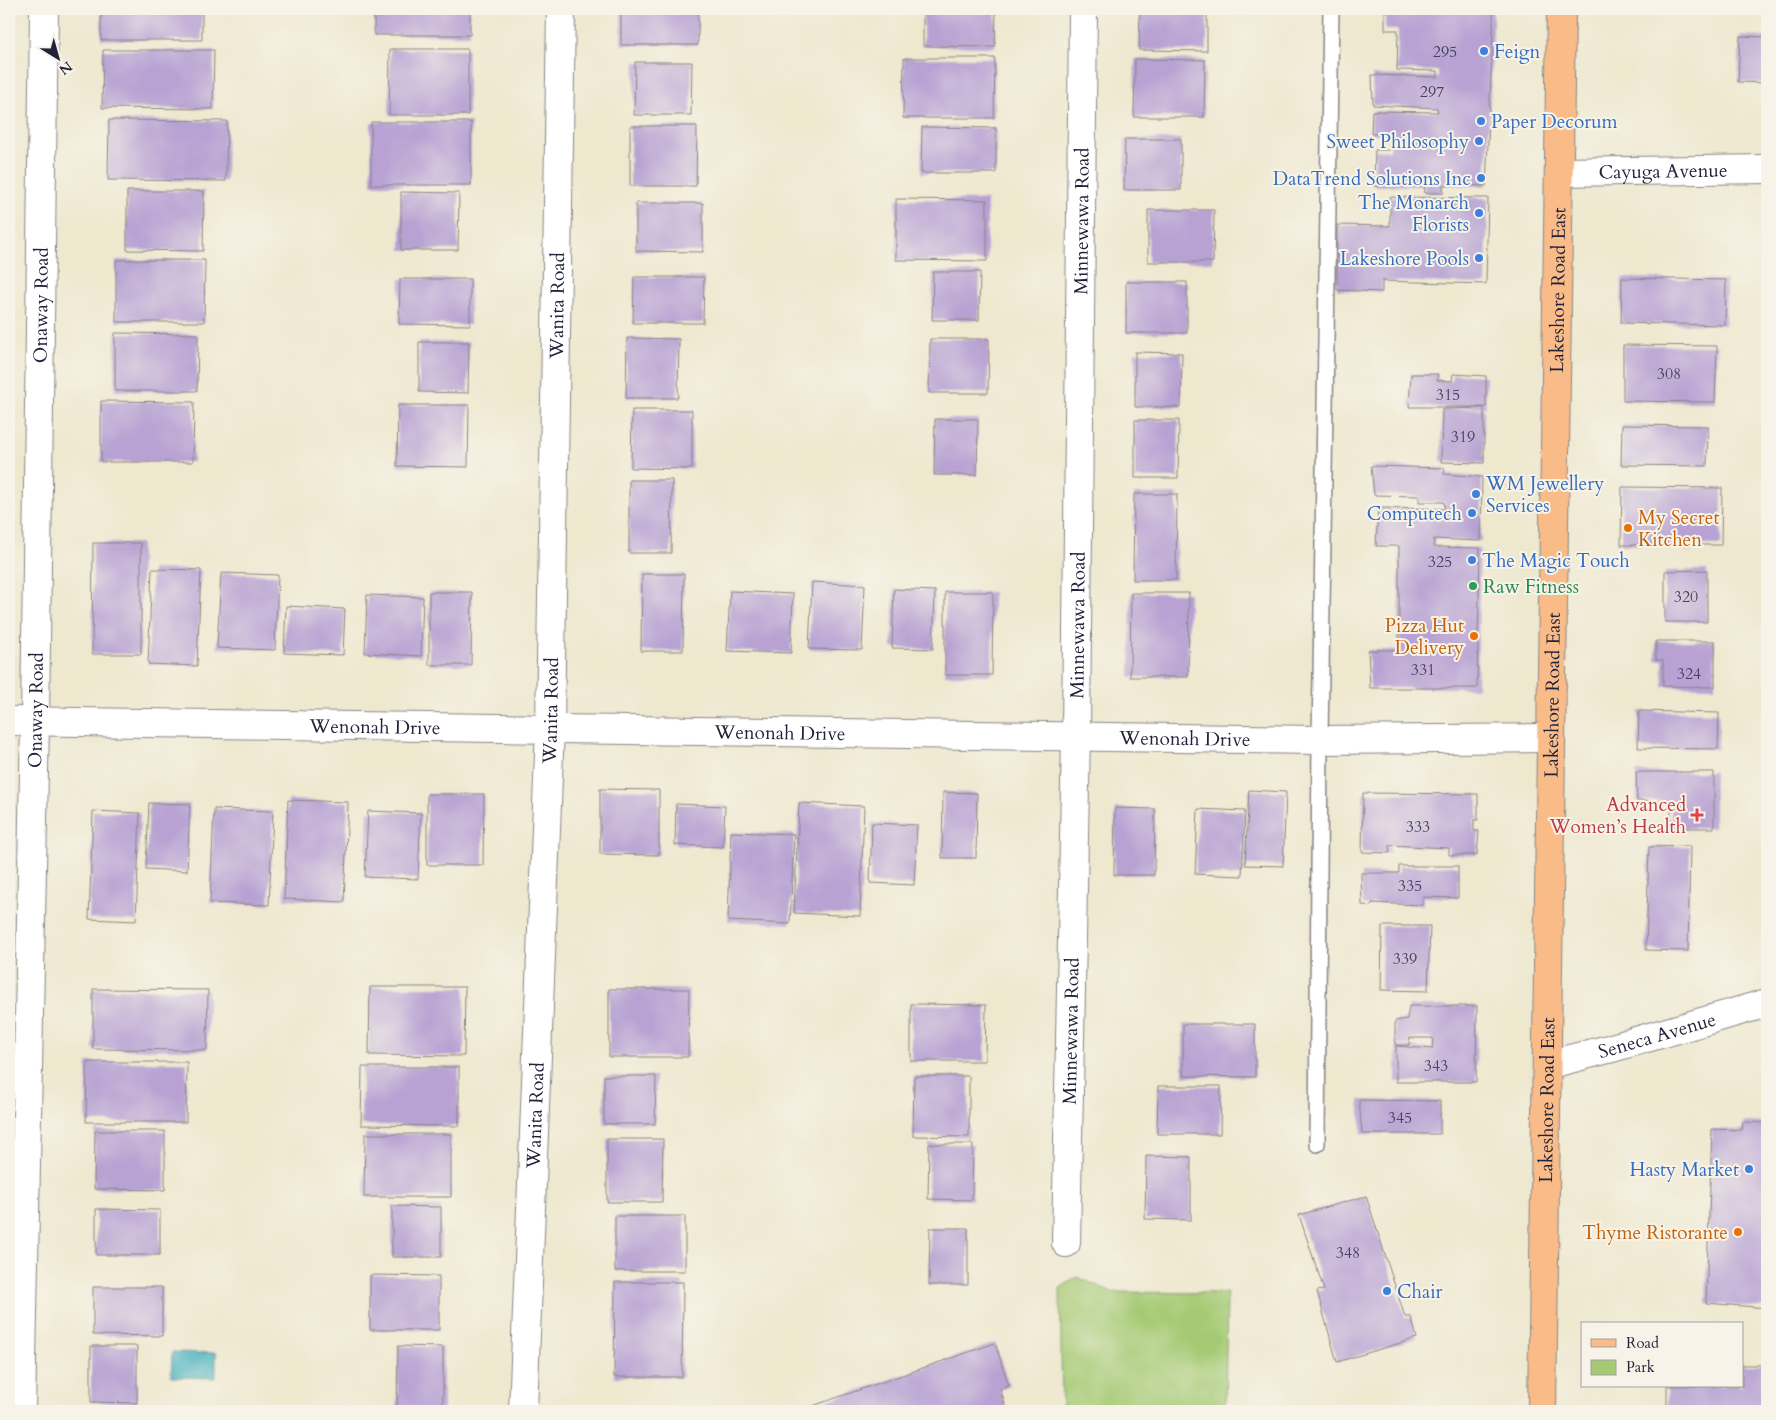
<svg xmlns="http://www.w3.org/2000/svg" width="1776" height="1420" font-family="Cardo,serif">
<rect width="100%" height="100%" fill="#f7f3e8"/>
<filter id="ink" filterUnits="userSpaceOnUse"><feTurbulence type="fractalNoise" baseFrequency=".02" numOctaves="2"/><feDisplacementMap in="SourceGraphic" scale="10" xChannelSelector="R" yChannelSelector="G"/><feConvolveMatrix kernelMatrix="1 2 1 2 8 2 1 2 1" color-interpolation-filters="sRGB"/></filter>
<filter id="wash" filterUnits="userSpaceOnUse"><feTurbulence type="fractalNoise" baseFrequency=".0096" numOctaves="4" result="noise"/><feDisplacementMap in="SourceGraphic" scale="20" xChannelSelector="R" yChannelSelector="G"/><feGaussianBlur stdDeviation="1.12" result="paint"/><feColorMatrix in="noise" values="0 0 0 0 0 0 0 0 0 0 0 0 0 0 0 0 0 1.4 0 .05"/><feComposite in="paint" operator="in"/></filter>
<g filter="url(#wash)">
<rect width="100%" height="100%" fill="#eee8cf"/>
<path fill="#a5ca74" stroke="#647658" d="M1077 1277 1115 1293 1116 1292 1227 1293 1225 1411H1062L1060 1288Z"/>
<path fill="#42b0be" stroke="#32697c" d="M172 1352 216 1353V1378L171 1377Z"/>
<g id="blocks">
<path fill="#b7a2d3" d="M101 9H202V40H101Z
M374 9H470V35H374Z
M621 9H698V45H621Z
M923 9H996L995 47 923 46Z
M1140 9H1207V51L1139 50Z
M1385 9H1493V32L1486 186 1443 185V193H1425L1424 186H1374L1375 150H1390V134H1371L1372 111 1438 112 1437 108 1373 105 1372 75 1438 77V71L1397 70 1398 30H1385Z
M1740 36 1767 37V83L1738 82Z
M390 49H468V115H389Z
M103 50H214L213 109 102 108Z
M904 58H995L994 118H903Z
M1135 59 1205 60 1204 117H1134Z
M635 62H692L691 115H634Z
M109 120 227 121 226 181 108 180Z
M371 122H471V185H371Z
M630 126H697L696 186H630Z
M922 127 996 128V173H921Z
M1125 139H1181V190H1124Z
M127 191H204L203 251 127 250Z
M401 192 459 193 458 250H401Z
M1390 197 1488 198 1486 284 1382 281V292L1337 290V225L1390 226Z
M896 199 987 200V261L896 260Z
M636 203H703V252L636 251Z
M1148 210H1214L1213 262H1148Z
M116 260H205L204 322H116Z
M933 272H980L979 320H932Z
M634 277H704L703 323H633Z
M1622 278 1726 280 1725 325 1621 323Z
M400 279H470V325L399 324Z
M1126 282H1187V333H1126Z
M115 333 198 334 197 391H115Z
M627 338 679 339 678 398H626Z
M930 339H989L988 393H929Z
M419 342H469L468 393 419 392Z
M1623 345 1717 346 1715 402 1623 401Z
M1135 352 1182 353 1181 407H1135Z
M1411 374H1438L1437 380 1452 381 1453 374 1486 376V407H1409Z
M101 401 194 402 193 462H101Z
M398 405H469L468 467 397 466Z
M1484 408V463L1441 462 1442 409Z
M632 410H692V469L631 468Z
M935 419H978L977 475H934Z
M1135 420H1179L1178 478H1135Z
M1622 425 1708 426 1707 466 1621 465Z
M1371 466 1445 468 1444 474 1482 477 1481 541 1434 539V547L1480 548 1477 688H1370L1368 650H1399V546H1376L1378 508 1445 509 1444 502H1419V496L1374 495Z
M629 480H672L671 553H629Z
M1622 487 1722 488 1721 545H1621Z
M1134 494H1177L1176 580H1133Z
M93 543H141V654H92Z
M152 569 201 570 197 666 148 664Z
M1707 570V622H1665V571Z
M221 573 278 575 275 650 217 648Z
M642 574H684L683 651H641Z
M812 582 865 585 862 650 809 649Z
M894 589 935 591 933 649 892 648Z
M730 591 793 594 791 653 727 651Z
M429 592H472L471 665H429Z
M945 592H993L992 675H945Z
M1131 593H1189L1188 677H1130Z
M367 595 423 597 421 656 365 653Z
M286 606 345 609 343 655 284 653Z
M1656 641H1715V687L1663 686V660H1656Z
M1639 711 1719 713 1718 749 1638 748Z
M1636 772H1714V828H1671V801H1637Z
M600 789 659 790V855L600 854Z
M1249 790 1286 792 1283 866 1245 865Z
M943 792 977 793 976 858H942Z
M1363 793 1478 794V820H1474V831H1479L1477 855H1449V848L1389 845 1390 853 1362 852Z
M427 794H484L483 865H427Z
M288 800 348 802 344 902 284 899Z
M149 803 190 804 187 871 146 869Z
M799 803 864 806 860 916 794 913Z
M676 804 725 806 723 847 675 845Z
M1115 808 1155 809 1154 875H1114Z
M214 809 273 811 269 905 210 903Z
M1198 809 1245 811 1242 876 1195 874Z
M93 811 140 813 136 921 89 919Z
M368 811 421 813 418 879 365 877Z
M872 823 917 825 914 885 870 883Z
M731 832 794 834 790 924 728 921Z
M1690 846 1688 951 1646 950 1649 847Z
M1399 866H1458V898L1423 897V905L1372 903 1371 906 1362 905 1361 873H1399Z
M1382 926H1430L1428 991 1381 990Z
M370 987H465L464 1056 369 1055Z
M93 989 208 990 207 1050 93 1049Z
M609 989H689L688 1057H609Z
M911 1004 986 1005 985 1061H911Z
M1409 1006H1477L1476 1082H1396V1046L1432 1049 1433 1038H1410L1409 1045H1395V1021L1407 1019Z
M1183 1024H1255V1077L1183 1076Z
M87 1062H187L186 1122H86Z
M362 1067H459V1126L361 1125Z
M604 1076H656L655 1124H604Z
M914 1076H969V1137L913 1136Z
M1158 1086H1221L1220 1134H1157Z
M1359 1100 1440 1101V1134H1362Z
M1743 1122 1767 1123V1308L1706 1303 1712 1129 1742 1130Z
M95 1131H165V1190L94 1189Z
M365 1134H451V1197H364Z
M607 1139H663L662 1202H607Z
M929 1144H973L972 1200 928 1199Z
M1146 1156 1191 1157V1220L1145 1219Z
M1366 1196 1405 1317H1411L1417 1338 1337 1362 1317 1291 1324 1290 1299 1215Z
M392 1206 441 1207V1257H392Z
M96 1209 160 1210V1255H96Z
M615 1216H685V1271H615Z
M930 1228H968V1285H929Z
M370 1275 439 1276V1330H370Z
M615 1282H683L682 1377H614Z
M93 1287H162V1336L93 1335Z
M995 1343 1009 1386 1000 1389 1007 1411H798Z
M91 1346H137V1403L91 1402Z
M398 1346 443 1347V1411H397Z
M1742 1365H1767V1395H1765V1411H1667V1386H1742Z"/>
</g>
</g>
<g filter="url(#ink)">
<use href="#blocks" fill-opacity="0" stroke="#888585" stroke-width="1"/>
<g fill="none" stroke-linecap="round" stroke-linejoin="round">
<defs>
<path id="lane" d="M1317 1144 1320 740 1331 9"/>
<g id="street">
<path id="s1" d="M1559 172 1767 169"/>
<path id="s2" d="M9 721 1320 740 1551 738"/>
<path id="s3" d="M1547 1065 1612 1048 1767 1003"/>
<path id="s4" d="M1066 1243 1076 735 1083 9"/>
<path id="s5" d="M21 1411 35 722 44 9"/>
<path id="s6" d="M523 1411 550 728 561 9"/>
</g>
<g id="primary">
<path id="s7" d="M1542 1411 1561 9"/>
</g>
</defs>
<use href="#lane" stroke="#888585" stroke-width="18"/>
<use href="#street" stroke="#888585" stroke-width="30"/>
<use href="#primary" stroke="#888585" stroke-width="30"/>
<use href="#lane" stroke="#fff" stroke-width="15"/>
<use href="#street" stroke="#fff" stroke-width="28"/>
<use href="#primary" stroke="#f9bc89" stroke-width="28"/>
</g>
</g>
<g fill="#3f7fe0" stroke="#f7f3e8" stroke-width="2">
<circle cx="1484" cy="51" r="5"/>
<circle cx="1481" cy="121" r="5"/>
<circle cx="1479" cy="141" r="5"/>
<circle cx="1481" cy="178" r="5"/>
<circle cx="1479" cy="213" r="5"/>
<circle cx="1479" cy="258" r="5"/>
<circle cx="1476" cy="494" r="5"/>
<circle cx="1472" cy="513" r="5"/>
<circle cx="1472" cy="560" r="5"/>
<circle cx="1749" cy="1169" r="5"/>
<circle cx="1387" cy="1291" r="5"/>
</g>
<g fill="#e8710a" stroke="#f7f3e8" stroke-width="2">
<circle cx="1628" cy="528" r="5"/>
<circle cx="1474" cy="636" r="5"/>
<circle cx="1738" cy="1232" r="5"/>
</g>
<circle fill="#2e9e5b" stroke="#f7f3e8" stroke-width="2" cx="1473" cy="586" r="5"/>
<path fill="#e0444e" stroke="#f7f3e8" stroke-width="2" d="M1694.5 807.5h5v5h5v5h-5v5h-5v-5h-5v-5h5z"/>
<g text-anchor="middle" stroke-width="4" stroke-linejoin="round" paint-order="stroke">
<g font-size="16" fill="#474261">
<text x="1445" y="57">295</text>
<text x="1432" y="97">297</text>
<text x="1669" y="379">308</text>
<text x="1448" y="400">315</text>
<text x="1463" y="442">319</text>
<text x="1440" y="567">325</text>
<text x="1686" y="602">320</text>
<text x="1423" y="675">331</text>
<text x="1689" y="679">324</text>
<text x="1418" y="832">333</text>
<text x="1410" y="891">335</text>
<text x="1405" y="964">339</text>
<text x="1436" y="1071">343</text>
<text x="1400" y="1123">345</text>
<text x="1348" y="1258">348</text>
</g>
<g font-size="19" fill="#366cbe" stroke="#f7f3e8" text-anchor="end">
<text x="1494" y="58" text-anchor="start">Feign</text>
<text x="1491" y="128" text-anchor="start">Paper Decorum</text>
<text x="1469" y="148">Sweet Philosophy</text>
<text x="1471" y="185">DataTrend Solutions Inc</text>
<text x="1469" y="209">The Monarch<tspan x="1469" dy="22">Florists</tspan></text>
<text x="1469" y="265">Lakeshore Pools</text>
<text x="1486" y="490" text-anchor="start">WM Jewellery<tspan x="1486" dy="22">Services</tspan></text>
<text x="1462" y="520">Computech</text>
<text x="1482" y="567" text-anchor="start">The Magic Touch</text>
<text x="1739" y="1176">Hasty Market</text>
<text x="1397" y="1298" text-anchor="start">Chair</text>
</g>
<g font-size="19" fill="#22223b" stroke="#f7f3e8">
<text dy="7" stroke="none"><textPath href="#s1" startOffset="104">Cayuga Avenue</textPath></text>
<text dy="7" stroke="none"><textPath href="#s4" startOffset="1022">Minnewawa Road</textPath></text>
<text dy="7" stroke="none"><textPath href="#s7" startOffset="1121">Lakeshore Road East</textPath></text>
<text dy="7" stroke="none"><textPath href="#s5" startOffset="1106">Onaway Road</textPath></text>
<text dy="7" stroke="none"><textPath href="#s6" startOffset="1106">Wanita Road</textPath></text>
<text dy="7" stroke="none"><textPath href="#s4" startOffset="618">Minnewawa Road</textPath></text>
<text dy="7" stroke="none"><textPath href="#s7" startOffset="716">Lakeshore Road East</textPath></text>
<text dy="7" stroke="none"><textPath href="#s5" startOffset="701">Onaway Road</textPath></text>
<text dy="7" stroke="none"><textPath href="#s6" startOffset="701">Wanita Road</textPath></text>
<text dy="7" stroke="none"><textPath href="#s2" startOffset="366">Wenonah Drive</textPath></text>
<text dy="7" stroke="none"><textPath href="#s2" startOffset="771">Wenonah Drive</textPath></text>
<text dy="7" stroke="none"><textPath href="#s2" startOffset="1176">Wenonah Drive</textPath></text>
<text dy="7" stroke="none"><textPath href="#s4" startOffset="212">Minnewawa Road</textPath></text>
<text dy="7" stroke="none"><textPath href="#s3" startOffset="114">Seneca Avenue</textPath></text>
<text dy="7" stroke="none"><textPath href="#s7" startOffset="311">Lakeshore Road East</textPath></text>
<text dy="7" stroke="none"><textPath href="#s6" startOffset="296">Wanita Road</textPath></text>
</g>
<g font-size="19" fill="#c56008" stroke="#f7f3e8" text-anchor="end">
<text x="1638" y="524" text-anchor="start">My Secret<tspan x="1638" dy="22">Kitchen</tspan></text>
<text x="1464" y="632">Pizza Hut<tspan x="1464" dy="22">Delivery</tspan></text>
<text x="1728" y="1239">Thyme Ristorante</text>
</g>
<g font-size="19" fill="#27864d" stroke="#f7f3e8" text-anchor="start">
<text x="1483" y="593">Raw Fitness</text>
</g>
<g font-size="19" fill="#be3a42" stroke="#f7f3e8" text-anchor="end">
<text x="1686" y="811">Advanced<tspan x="1686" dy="22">Women’s Health</tspan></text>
</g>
</g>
<rect width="1776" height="1420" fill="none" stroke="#f7f3e8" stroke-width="30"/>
<rect x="1581" y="1322" width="162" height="65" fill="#f7f3e8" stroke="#a29fa3"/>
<rect x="1591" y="1339" width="25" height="8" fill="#f9bc89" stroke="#a29fa3"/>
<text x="1626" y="1348" font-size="15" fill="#22223b">Road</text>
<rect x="1591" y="1360" width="25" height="15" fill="#a5ca74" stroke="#a29fa3"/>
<text x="1626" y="1372" font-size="15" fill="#22223b">Park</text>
<g transform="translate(58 58) rotate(143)" stroke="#f7f3e8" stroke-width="4" paint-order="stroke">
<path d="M0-4L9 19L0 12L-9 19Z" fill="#22223b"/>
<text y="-8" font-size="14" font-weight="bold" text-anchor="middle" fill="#22223b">N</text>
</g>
</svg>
